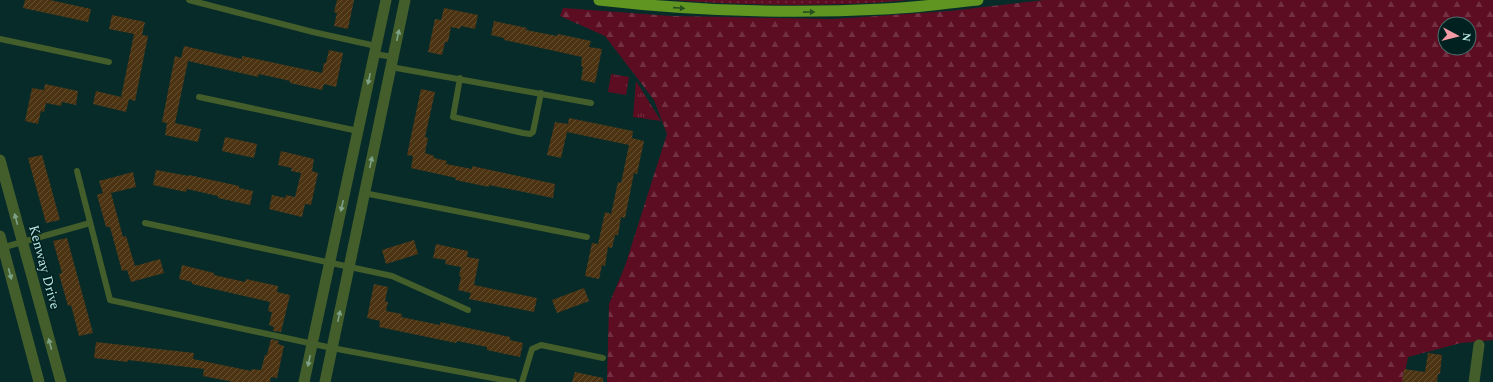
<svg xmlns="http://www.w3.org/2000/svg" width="1493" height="382" font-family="Spectral,serif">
<defs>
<pattern id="grass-dots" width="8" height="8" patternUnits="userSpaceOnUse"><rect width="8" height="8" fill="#5d0d22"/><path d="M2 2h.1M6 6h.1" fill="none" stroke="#723042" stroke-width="1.8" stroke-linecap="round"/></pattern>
<pattern id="forest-firs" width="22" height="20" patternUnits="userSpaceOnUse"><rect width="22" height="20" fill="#5d0d22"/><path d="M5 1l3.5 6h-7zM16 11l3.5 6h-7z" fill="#723042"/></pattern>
<pattern id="park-tufts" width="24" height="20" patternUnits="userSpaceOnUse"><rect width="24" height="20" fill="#5d0d22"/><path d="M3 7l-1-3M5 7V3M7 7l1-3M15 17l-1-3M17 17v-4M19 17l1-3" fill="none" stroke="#723042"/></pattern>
<pattern id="building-hatch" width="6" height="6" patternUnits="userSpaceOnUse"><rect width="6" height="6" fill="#4c3413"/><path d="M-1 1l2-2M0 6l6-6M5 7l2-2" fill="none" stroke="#645135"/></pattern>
</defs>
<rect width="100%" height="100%" fill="#072b29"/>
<path fill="url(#grass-dots)" d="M673 0H909C830 7 752 6 673 0Z"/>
<path fill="url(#forest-firs)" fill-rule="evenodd" d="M1044 0H1493V340L1461 343 1408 357 1403 382H607L609 304 625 266 667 134 654 100 605 36 560 16 563 8 672 16 833 19 950 11ZM1445 24H1469V48H1445Z"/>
<path fill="url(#park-tufts)" d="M611 74 629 77 626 95 608 92Z
M636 81 661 121 633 117Z"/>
<path fill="url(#building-hatch)" d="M25 0H50L91 9 88 22 23 8Z
M337 0H354L348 29 334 26 337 13 334 12Z
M444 8 478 15 475 29 461 26 460 29 451 27 448 42H445L442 55 428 52 435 19 441 20Z
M112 15 145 22 142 35 148 36 135 101 129 99 126 112 93 104 96 91 121 97 134 34 109 29Z
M494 21 527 28 526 30 557 36 558 34 591 41 589 47 602 49 595 83 581 80 583 67 581 66 582 57 504 40V38L491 35Z
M184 46 242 59V56L322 73 324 63H326L329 50 343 53 336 87 324 84 322 90 290 83V81L259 74 258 77 188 61 175 123 201 129 198 142 165 135 167 123 162 122 175 56 181 58Z
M45 84 78 91 76 105 62 102 61 106 46 103 44 112 41 111 38 124 25 121 32 88 44 90Z
M421 89 435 92 425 137 428 138 425 153 434 156V158L447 161 446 164 472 169V166L555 184 553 198 489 185V187L455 180 456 178 411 168 413 156 407 155Z
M569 118 633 131 632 138 644 141 637 174 634 173 625 218 621 217 618 235H615L612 248 608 247 605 266 602 265 599 279 585 276 592 243 598 244 605 212 611 214 618 182 621 183 629 145 567 132 561 158 547 155 555 122 568 124Z
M225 137 257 144 254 158 222 151Z
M281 151 314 159 312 171 318 173 311 205 305 204 302 217 269 209 272 195 285 198 286 195 295 197 301 173 291 171 292 168 278 165Z
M42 155 60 220 46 223 28 158Z
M156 170 189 176V175L239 186V188L253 191 250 205 218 198V196L187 189 186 192 153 185Z
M133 172 136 187 111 193 123 237 126 236 135 266 160 259 164 273 131 282 127 270 122 271 110 227H106L97 195 103 193 99 181Z
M67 238 93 333 79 336 71 305 68 306 59 274 62 273 53 241Z
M414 240 418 254 386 264 382 250Z
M436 244 468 251 467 257 479 259 474 285 537 298 534 312 469 299 471 293 458 290 461 277 459 276 461 267 445 264 446 260 433 258Z
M182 265 214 273V275L245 282 246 279 278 286 277 292 290 295 281 332 273 331 274 327 269 325 272 312 268 311 270 302 192 284V282L179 279Z
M374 284 388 287 385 301 388 302 386 311 402 314 401 317 440 325V322L510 337V340L523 343 520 357 487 350V347L457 341 456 343 379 327 380 321 367 318Z
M584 288 589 301 557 313 552 300Z
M271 339 279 341 278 344 284 346 277 378 271 377 270 382H233L203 376 204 369 128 360V362L94 358 96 342 194 353 193 359 251 371 252 369 261 370 265 355H267Z
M1428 353 1442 355 1440 374H1438L1437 382H1402L1404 369 1425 372Z
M575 372 603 378V382H572Z"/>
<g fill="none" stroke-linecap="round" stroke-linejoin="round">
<path stroke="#435d2b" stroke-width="6" d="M189 0 313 32 376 46
M0 39 109 62
M375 54 393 57
M391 67 591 103
M460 78 453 117 523 133 530 134 533 132 541 93
M199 97 358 131
M77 171 110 300 332 348 514 382
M364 193 587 237
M145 223 392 276 468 310
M1 248 90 223
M522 382 532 349 541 345 603 358"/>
<path stroke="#435d2b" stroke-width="11" d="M0 160 61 382
M0 236 39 382
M304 382 386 0
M325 382 405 0
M1474 382 1479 345"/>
<path stroke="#5f9520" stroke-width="11" d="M599 0C694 11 789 14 884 9 916 8 947 3 978 0"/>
</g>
<defs><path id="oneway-solid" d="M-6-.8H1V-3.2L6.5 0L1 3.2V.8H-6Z"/></defs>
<g fill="#264f20">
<use href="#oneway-solid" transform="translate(679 8) rotate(4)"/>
<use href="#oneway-solid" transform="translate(809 12) rotate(-1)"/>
</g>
<g fill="#7ea288">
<use href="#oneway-solid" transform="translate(398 35) rotate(-78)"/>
<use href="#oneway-solid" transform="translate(369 79) rotate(102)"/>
<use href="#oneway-solid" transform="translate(371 162) rotate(-78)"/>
<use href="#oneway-solid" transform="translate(342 206) rotate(102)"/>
<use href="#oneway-solid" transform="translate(16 219) rotate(-105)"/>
<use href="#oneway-solid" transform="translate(10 274) rotate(75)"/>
<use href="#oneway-solid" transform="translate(339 316) rotate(-78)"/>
<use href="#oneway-solid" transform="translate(50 344) rotate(-105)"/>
<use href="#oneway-solid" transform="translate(309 361) rotate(102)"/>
</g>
<g text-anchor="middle" stroke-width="3" stroke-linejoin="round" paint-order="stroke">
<g font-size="14" fill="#b8e7e4" stroke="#002120">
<text transform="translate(45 267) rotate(75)" y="5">Kenway Drive</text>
</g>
</g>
<g transform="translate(1457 36) rotate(97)"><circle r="19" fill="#002120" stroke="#4a706e"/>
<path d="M0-3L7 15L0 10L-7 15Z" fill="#f49aa5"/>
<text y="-6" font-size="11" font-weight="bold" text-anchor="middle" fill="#b8e7e4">N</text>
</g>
</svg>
